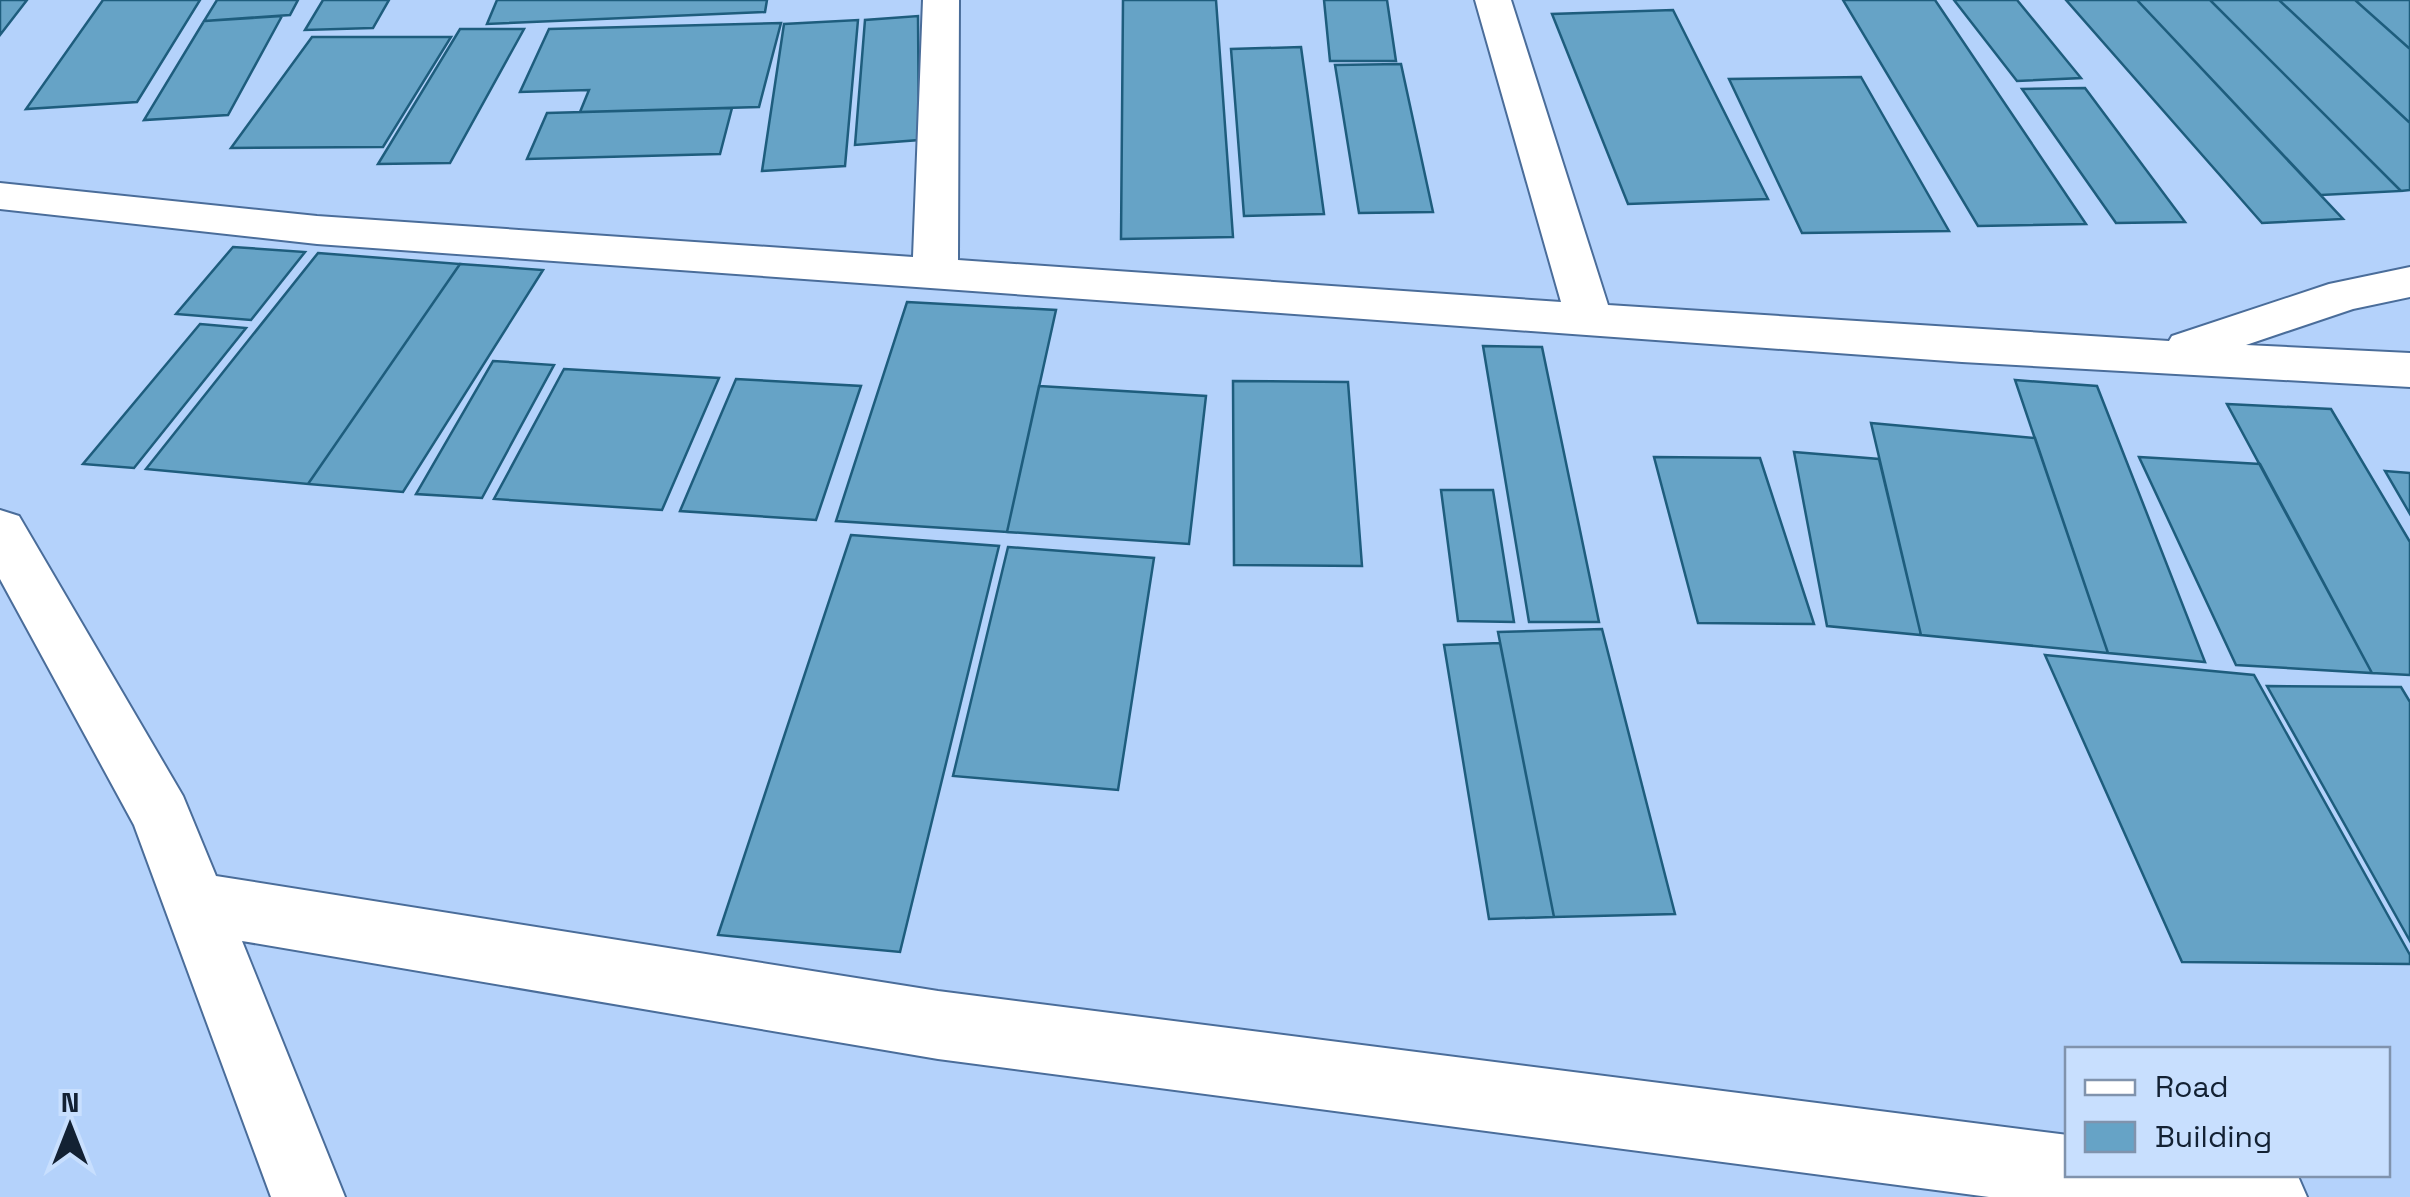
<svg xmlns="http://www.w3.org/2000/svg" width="2410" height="1197" font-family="'Space Grotesk',sans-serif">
<rect width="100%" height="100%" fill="#b4d2fb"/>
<path fill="#66a3c6" stroke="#1e5d7d" stroke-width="2.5" d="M0 0H27L0 35Z
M103 0H200L137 102 26 109Z
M217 0H298L290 15 204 21Z
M323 0H389L373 28 305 30Z
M497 0H767L765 12 487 24Z
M1123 0H1216L1233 237 1121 239Z
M1324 0H1387L1396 61H1330Z
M1843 0H1935L2086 224 1978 226Z
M1954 0H2017L2081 78 2017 81Z
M2066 0H2137L2343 219 2262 223Z
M2137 0H2210L2401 191 2321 195Z
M2210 0H2279L2410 123V190L2401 191Z
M2279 0H2355L2410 49V123Z
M2355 0H2410V49Z
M1673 10 1768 199 1628 204 1552 14Z
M282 16 228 115 144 120 204 21Z
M918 16 919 140 855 145 865 20Z
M858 20 845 166 762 171 784 24Z
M781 23 759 107 580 112 589 90 520 92 549 29Z
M460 29H524L450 163 378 164Z
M312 37H451L383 147 231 148Z
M1301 47 1324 214 1244 216 1231 49Z
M1401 64 1433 212 1359 213 1335 65Z
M1861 77 1949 231 1802 233 1729 79Z
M2085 88 2185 222 2116 223 2022 89Z
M732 108 720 154 527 159 547 113Z
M233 247 305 252 251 320 176 314Z
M318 253 460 264 308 484 146 469Z
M460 264 543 270 403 492 308 484Z
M907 302 1056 310 1007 532 836 521Z
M200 324 246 328 134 468 83 464Z
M1483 346 1542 347 1599 622H1529Z
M493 361 554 365 482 498 416 494Z
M564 369 719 378 662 510 494 499Z
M736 379 861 386 816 520 680 511Z
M2015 380 2097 386 2205 662 2108 653Z
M1233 381 1348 382 1362 566 1234 565Z
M1039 386 1206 396 1189 544 1007 532Z
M2227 404 2331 409 2410 542V675L2372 673Z
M1871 423 2035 438 2108 653 1921 635Z
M1794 452 1879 459 1921 635 1827 626Z
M1654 457 1760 458 1814 624 1698 623Z
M2139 457 2260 464 2372 673 2236 665Z
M2385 471 2410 473V514Z
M1441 490H1493L1514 622 1458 621Z
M851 535 999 546 900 952 718 935Z
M1008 547 1154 558 1118 790 953 776Z
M1602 629 1675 914 1554 917 1498 632Z
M1500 643 1554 917 1489 919 1444 645Z
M2045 655 2254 675 2410 955V964L2182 962Z
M2267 686 2401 687 2410 702V941Z"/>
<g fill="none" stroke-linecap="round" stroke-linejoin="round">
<defs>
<path id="street" d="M923 0H959L958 260 1561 302 1475 0H1511L1608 305 2169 341 2172 336 2329 284 2410 267V297L2353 309 2246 345 2410 353V387L1962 362 317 244 0 209V183L317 216 913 257Z
M0 510 19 516 183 796 216 876 938 991 2068 1135V1174H2297L2307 1197H1989L938 1059 242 941 345 1197H271L134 825 0 579Z"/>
</defs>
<use href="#street" stroke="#4a6d9a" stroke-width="4"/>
<use href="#street" fill="#fff" fill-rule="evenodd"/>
</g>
<rect x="2065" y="1047" width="325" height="130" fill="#c8dffe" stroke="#8093ad" stroke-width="2.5"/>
<rect x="2085" y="1080" width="50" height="15" fill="#ffffff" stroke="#8093ad" stroke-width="2.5"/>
<text x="2155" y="1097" font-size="30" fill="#132133">Road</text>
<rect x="2085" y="1122" width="50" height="30" fill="#66a3c6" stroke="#8093ad" stroke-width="2.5"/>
<text x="2155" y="1147" font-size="30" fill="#132133">Building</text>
<g transform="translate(70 1127)" stroke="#c8dffe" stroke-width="8" paint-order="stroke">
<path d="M0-8L18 38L0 25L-18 38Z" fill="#132133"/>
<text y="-15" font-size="28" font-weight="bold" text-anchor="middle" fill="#132133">N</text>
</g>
</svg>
